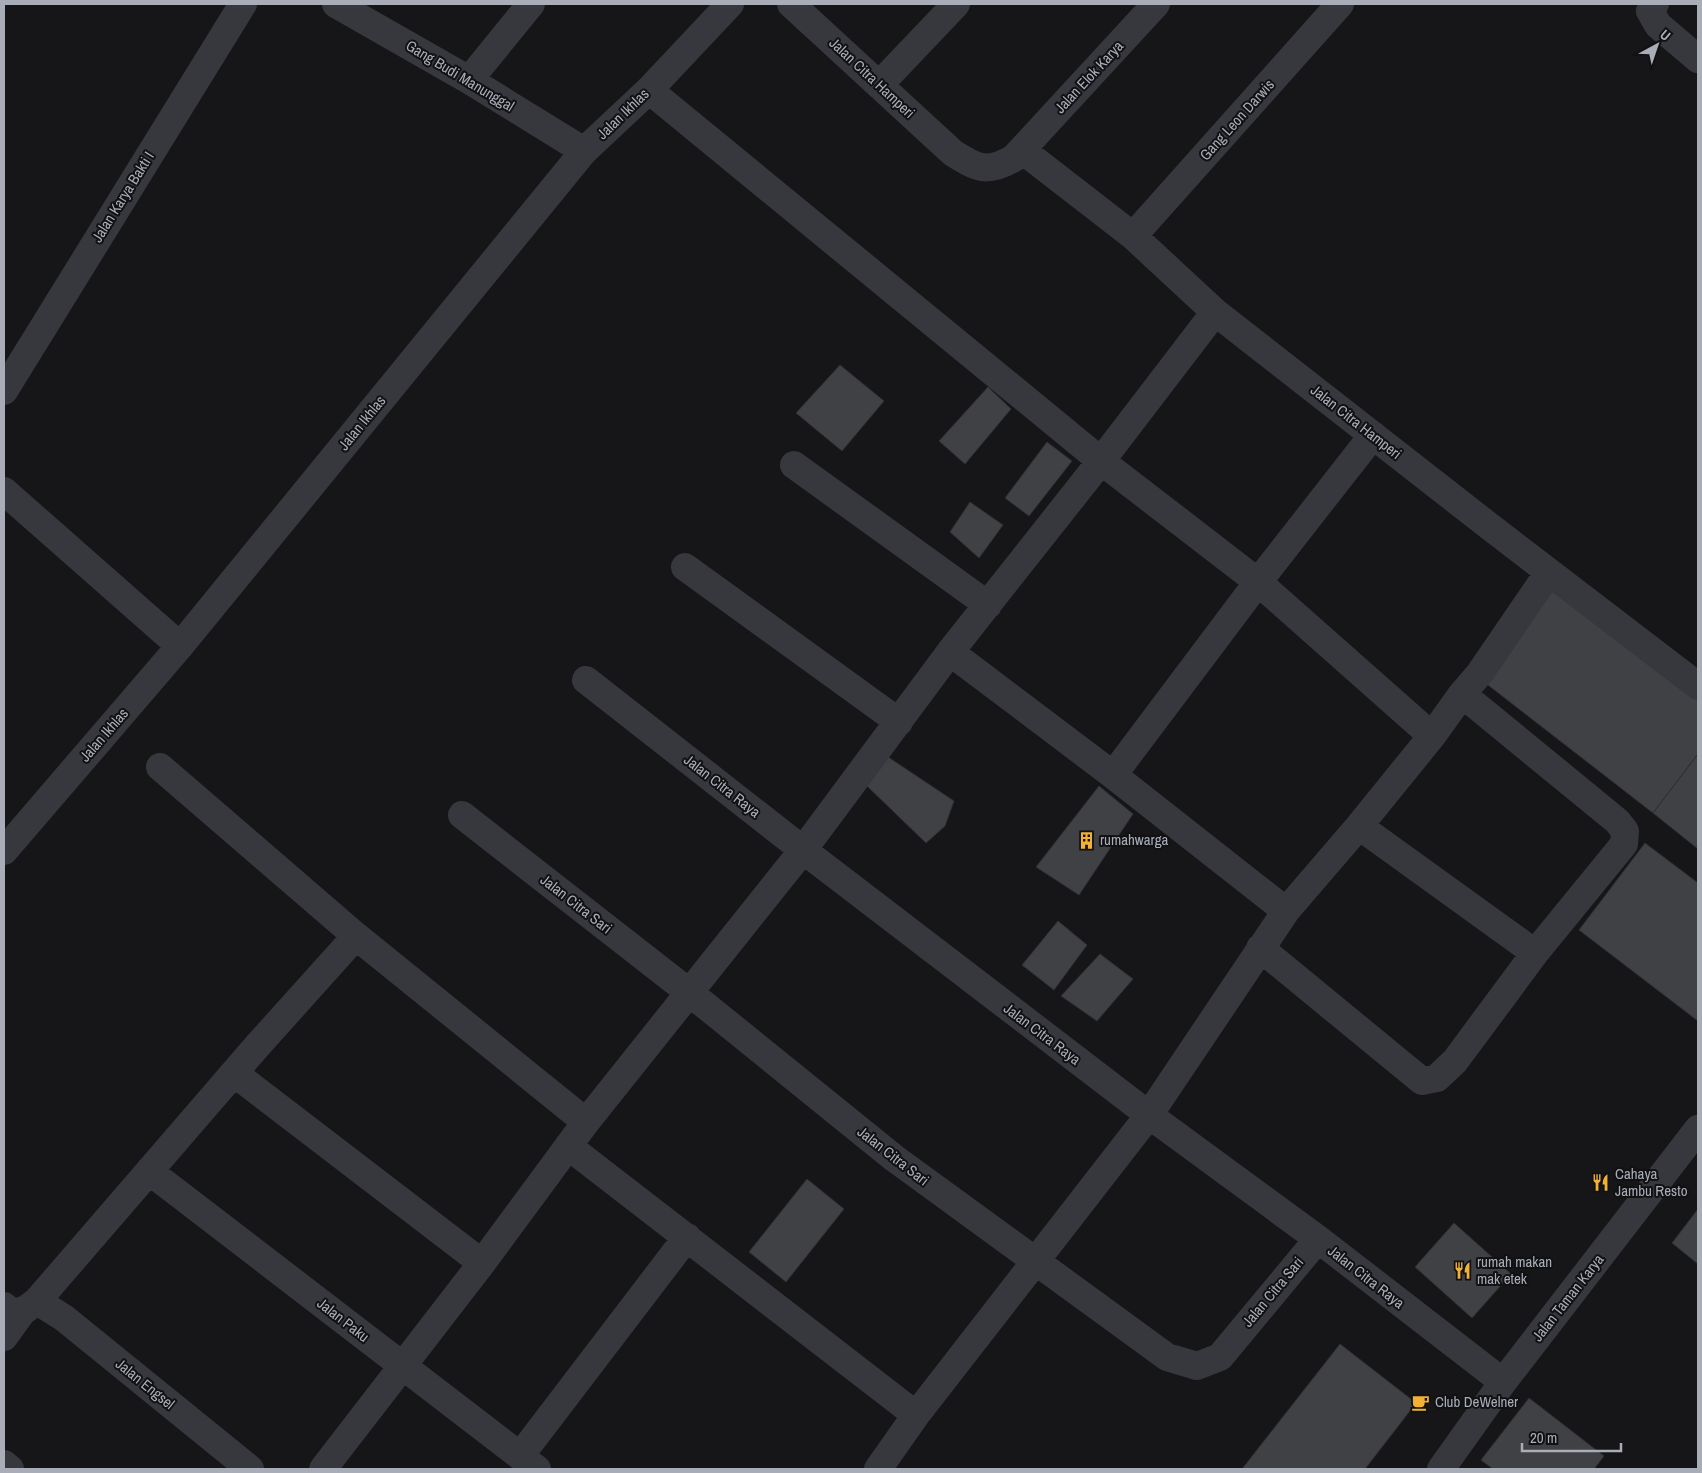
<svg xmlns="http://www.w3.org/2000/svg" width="1702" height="1473" font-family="'Archivo Narrow',sans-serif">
<rect width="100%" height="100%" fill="#161618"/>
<path fill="#404145" stroke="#303034" d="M840 365 884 401 842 451 796 413Z
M988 387 1011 409 965 464 939 441Z
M1047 442 1072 461 1029 516 1005 498Z
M970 502 1003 525 979 558 950 532Z
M1555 581 1698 695V754L1653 813 1479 678Z
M1698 754V849L1653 813Z
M885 755 954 801 945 826 926 843 866 785Z
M1099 786 1133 814 1079 895 1036 867Z
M1645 843 1698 883V1021L1579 930Z
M1058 921 1087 945 1054 990 1022 965Z
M1100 954 1133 979 1097 1021 1061 996Z
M807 1179 844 1209 786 1282 749 1252Z
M1698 1209V1264L1672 1243Z
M1454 1223 1511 1274 1472 1318 1415 1267Z
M1340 1344 1416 1403 1365 1469H1242Z
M1529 1398 1604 1456 1594 1469H1493L1481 1460Z"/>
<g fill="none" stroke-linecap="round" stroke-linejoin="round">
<path stroke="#37383d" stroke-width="28" d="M336 4 469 80 584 151
M791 4 953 153C977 168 987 174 1014 158L1156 4
M1655 4 1650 11 1658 25 1698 59
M469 80 531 4
M879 85 956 4
M649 90 1101 461 1258 582 1432 736
M1022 150 1133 236 1215 312 1489 526 1698 686
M1133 236 1340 4
M4 391 243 4
M794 465 988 605
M4 491 180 646
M685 567 899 722
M950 652 1113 775 1286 911
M586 680 803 850 1149 1115 1318 1239 1503 1382
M1462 694 1617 821 1625 831 1624 844 1535 953
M160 767 356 936 586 1122
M1113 775 1258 582 1373 435
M462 815 690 993 894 1158 1167 1357 1197 1366 1220 1357 1318 1239
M4 851 180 646 584 151 649 90 730 4
M1260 948 1422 1081 1437 1078 1455 1061 1535 953 1359 826
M234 1073 482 1263
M568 1146 916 1415
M149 1171 537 1469
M37 1301 64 1318 250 1469
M4 1306 10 1311 22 1312 37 1301 258 1045 356 936
M4 1337 22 1312
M520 1456 687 1237
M4 1464 10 1469
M323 1469 482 1263 586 1122 803 850 950 652 1101 461 1215 312
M878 1469 916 1415 1149 1115 1286 911 1359 826 1432 736 1462 694 1480 673 1549 572"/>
<path stroke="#37383d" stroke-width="28" d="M1441 1469 1503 1382 1698 1129"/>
</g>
<defs>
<symbol id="building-bare" viewBox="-9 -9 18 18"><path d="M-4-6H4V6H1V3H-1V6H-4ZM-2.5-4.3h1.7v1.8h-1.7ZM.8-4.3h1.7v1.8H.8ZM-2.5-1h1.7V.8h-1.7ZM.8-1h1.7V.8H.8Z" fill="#f2b134" stroke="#111113" stroke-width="2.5" paint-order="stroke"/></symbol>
<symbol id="restaurant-bare" viewBox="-9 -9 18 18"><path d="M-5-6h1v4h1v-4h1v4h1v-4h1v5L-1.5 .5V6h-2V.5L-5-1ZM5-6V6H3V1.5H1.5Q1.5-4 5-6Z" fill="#f2b134" stroke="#111113" stroke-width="2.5" paint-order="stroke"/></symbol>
<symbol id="cafe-bare" viewBox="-9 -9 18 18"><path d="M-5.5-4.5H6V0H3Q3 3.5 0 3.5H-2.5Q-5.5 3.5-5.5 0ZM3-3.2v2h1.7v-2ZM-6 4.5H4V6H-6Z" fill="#f2b134" stroke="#111113" stroke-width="2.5" paint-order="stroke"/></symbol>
</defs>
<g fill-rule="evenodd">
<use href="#building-bare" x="1074" y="828" width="25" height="25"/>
<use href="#restaurant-bare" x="1588" y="1170" width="25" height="25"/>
<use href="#restaurant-bare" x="1450" y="1258" width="25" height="25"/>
<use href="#cafe-bare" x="1408" y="1390" width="25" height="25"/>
</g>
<g text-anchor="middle" stroke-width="4" stroke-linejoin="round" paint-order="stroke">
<g font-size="15" fill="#a8adb8" stroke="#111113">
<text transform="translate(460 76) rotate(31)" y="5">Gang Budi Manunggal</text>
<text transform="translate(1089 77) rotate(-47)" y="5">Jalan Elok Karya</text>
<text transform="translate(872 78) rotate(43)" y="5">Jalan Citra Hamperi</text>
<text transform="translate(623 114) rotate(-44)" y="5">Jalan Ikhlas</text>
<text transform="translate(1237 120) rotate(-48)" y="5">Gang Leon Darwis</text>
<text transform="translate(123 197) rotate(-58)" y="5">Jalan Karya Bakti I</text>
<text transform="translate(1356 422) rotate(38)" y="5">Jalan Citra Hamperi</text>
<text transform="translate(362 423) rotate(-51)" y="5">Jalan Ikhlas</text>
<text transform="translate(104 735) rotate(-49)" y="5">Jalan Ikhlas</text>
<text transform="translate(722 786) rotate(38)" y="5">Jalan Citra Raya</text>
<text transform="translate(576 904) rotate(38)" y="5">Jalan Citra Sari</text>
<text transform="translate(1042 1034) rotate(37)" y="5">Jalan Citra Raya</text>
<text transform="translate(893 1156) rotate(38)" y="5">Jalan Citra Sari</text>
<text transform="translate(1366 1277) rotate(38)" y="5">Jalan Citra Raya</text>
<text transform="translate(1273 1292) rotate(-50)" y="5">Jalan Citra Sari</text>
<text transform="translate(1568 1298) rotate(-52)" y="5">Jalan Taman Karya</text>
<text transform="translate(343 1320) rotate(38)" y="5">Jalan Paku</text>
<text transform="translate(145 1384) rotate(39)" y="5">Jalan Engsel</text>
</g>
<g font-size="15" fill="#a8adb8" stroke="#111113" text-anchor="start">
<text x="1100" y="845">rumahwarga</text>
<text x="1615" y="1179">Cahaya<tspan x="1615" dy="17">Jambu Resto</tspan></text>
<text x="1477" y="1267">rumah makan<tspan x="1477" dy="17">mak etek</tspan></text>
<text x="1435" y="1407">Club DeWelner</text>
</g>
</g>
<rect width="1702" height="1473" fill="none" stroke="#a8adb8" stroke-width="10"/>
<g transform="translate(1657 45) rotate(40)" stroke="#111113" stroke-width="4" paint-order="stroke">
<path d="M0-4L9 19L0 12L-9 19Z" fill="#a8adb8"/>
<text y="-8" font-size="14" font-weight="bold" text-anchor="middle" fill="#a8adb8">U</text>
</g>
<path d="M1522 1443v8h99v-8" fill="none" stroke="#a8adb8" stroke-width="2.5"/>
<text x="1530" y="1443" font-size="15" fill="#a8adb8" stroke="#111113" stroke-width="4" paint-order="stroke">20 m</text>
</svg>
